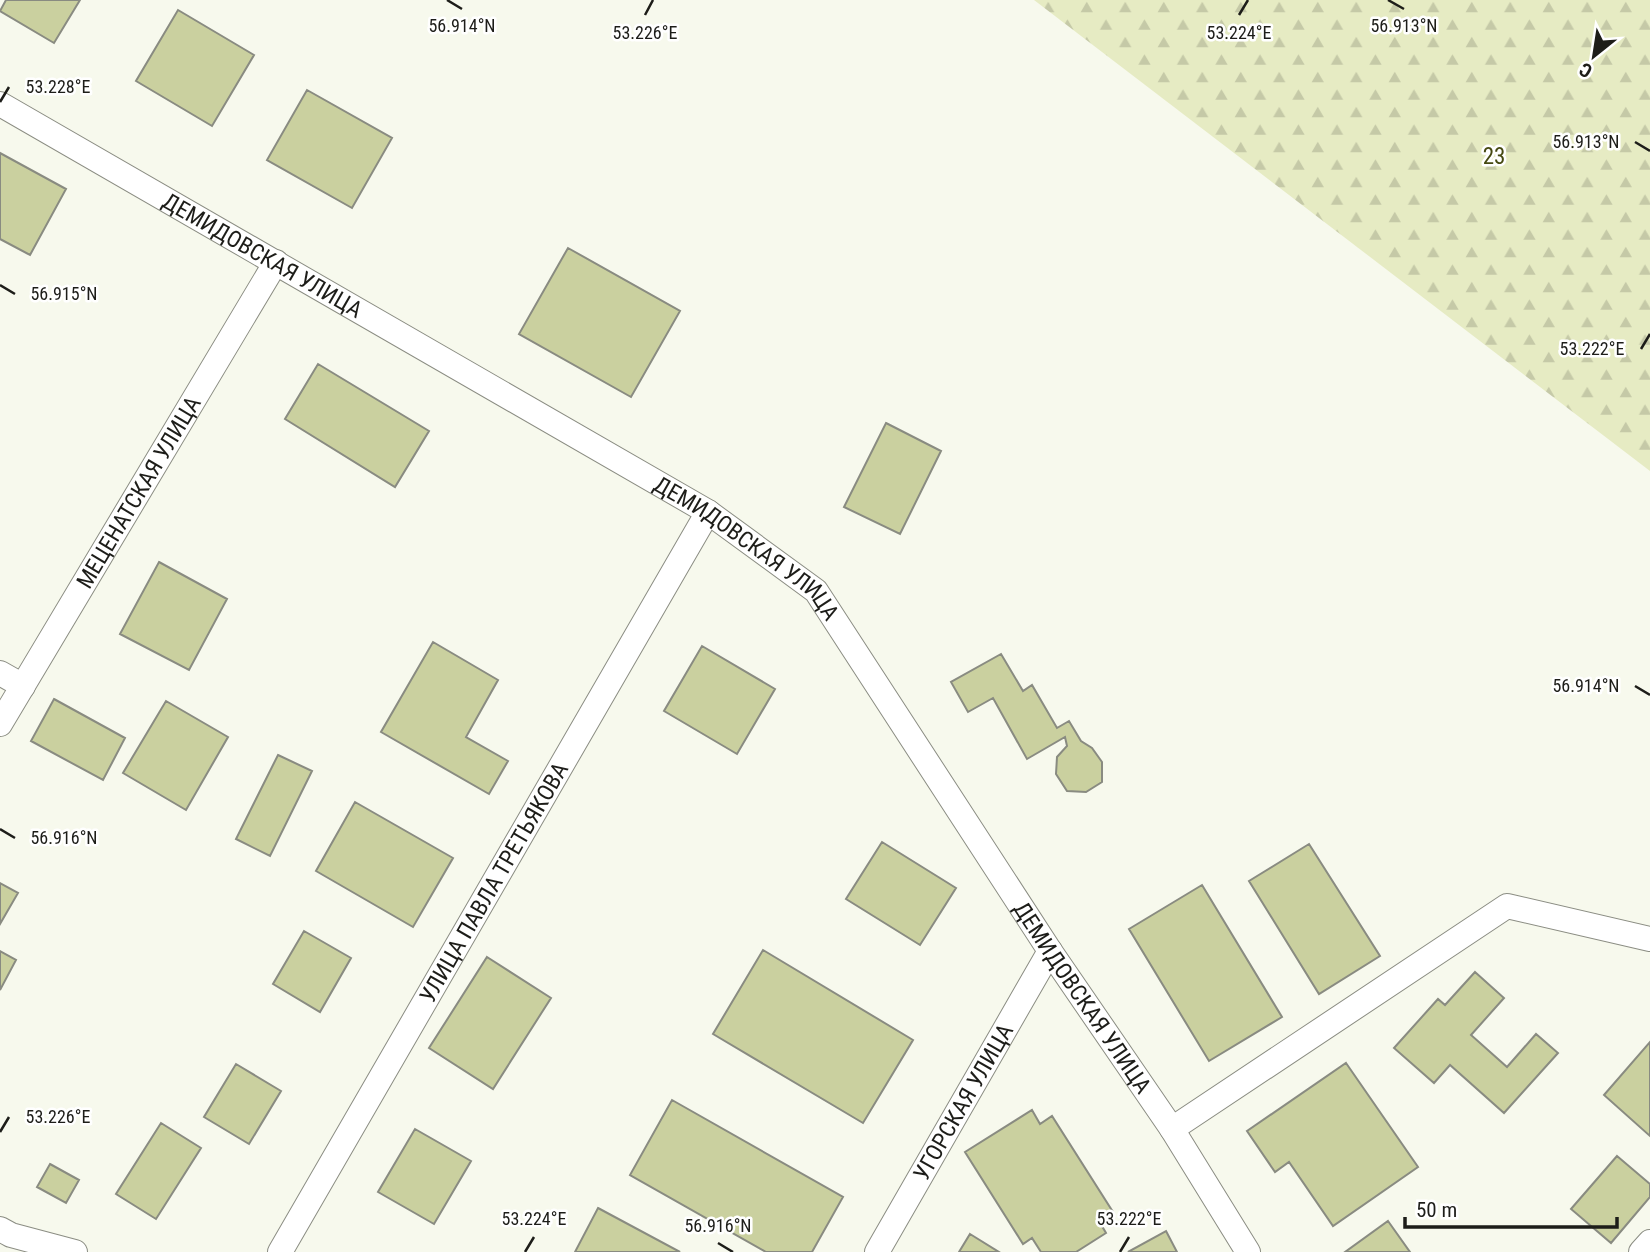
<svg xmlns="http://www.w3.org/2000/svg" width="1650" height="1252" font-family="'Roboto Condensed',sans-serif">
<defs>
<pattern id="forest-firs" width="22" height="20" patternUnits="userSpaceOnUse" patternTransform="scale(1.75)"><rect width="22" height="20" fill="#e6ebc3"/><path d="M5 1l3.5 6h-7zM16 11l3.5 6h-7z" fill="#c5c9a7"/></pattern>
</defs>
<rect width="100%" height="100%" fill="#f7f9ed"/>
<path fill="url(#forest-firs)" d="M1034 0H1650V471Z"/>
<path fill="#cad09f" stroke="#898b81" stroke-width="2" d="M6 0H80L54 43 0 11Z
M178 10 254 55 212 126 136 81Z
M307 90 392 138 352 208 267 160Z
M0 153 66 189 30 255 0 239Z
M568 248 680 311 631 397 519 334Z
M318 364 429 431 395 487 285 419Z
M886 423 941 451 900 534 844 507Z
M159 562 227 599 189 670 120 634Z
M433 642 498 680 466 737 508 761 489 794 381 732Z
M702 646 775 689 737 754 664 711Z
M1001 654 1023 691 1032 685 1057 728 1069 721 1081 741 1092 748 1102 762V782L1086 792 1067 791 1056 774 1057 757 1067 746 1065 737 1027 759 993 698 968 712 951 682Z
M54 699 125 738 103 780 31 741Z
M166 701 228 737 186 810 123 773Z
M278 755 312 771 270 856 236 839Z
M355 802 453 858 413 927 316 871Z
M882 842 956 888 920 945 846 899Z
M1309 844 1380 956 1319 994 1249 881Z
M0 883 18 893 0 924Z
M1202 885 1282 1017 1209 1061 1129 929Z
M304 931 351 958 320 1012 273 984Z
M763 950 913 1040 863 1123 713 1034Z
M0 951 16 960 0 990Z
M487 957 551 998 493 1089 429 1048Z
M1475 972 1504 998 1471 1035 1507 1067 1536 1034 1558 1053 1504 1113 1450 1065 1434 1083 1394 1048 1438 999 1445 1005Z
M1650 1042V1136L1604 1095Z
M1346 1063 1418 1167 1333 1226 1289 1162 1275 1172 1247 1131Z
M236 1064 281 1091 249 1144 204 1117Z
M672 1100 843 1197 812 1252H766L630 1175Z
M1032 1110 1040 1124 1052 1116 1113 1212 1099 1221 1106 1233 1076 1252H1041L1032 1238 1023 1244 965 1152Z
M161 1123 201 1148 156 1219 116 1194Z
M415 1129 471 1161 434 1224 378 1192Z
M1617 1156 1650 1184V1197L1611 1243 1571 1209Z
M50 1164 79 1180 66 1203 37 1187Z
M598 1208 680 1252H575Z
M1388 1221 1410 1252H1345Z
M1166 1231 1177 1252H1128Z
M970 1234 999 1252H959Z"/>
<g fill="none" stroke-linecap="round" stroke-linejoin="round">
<defs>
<g id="street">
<path id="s1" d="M0 104 708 512 816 591 1050 951 1172 1129 1248 1252"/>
<path d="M0 673 23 686"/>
<path id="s2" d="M0 724 276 262"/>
<path d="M1172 1129 1507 906 1650 939"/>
<path d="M0 1229 11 1235 75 1252"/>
<path id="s3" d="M280 1252 708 512"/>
<path id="s4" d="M877 1252 1050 951"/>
<path d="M1641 1252 1650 1242"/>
</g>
</defs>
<use href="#street" stroke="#8b8d83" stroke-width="26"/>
<use href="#street" stroke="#fff" stroke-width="24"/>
</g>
<path fill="none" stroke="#1d1d19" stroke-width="2.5" d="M447 0 462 9M1388 0 1404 9M645 15 653 0M1239 15 1248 0M0 102 9 87M1635 142 1650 151M0 285 15 294M1641 349 1650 334M1635 686 1650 695M0 829 15 838M0 1132 9 1117M718 1243 733 1252M525 1252 534 1237M1120 1252 1129 1237"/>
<g text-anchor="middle" stroke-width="5" stroke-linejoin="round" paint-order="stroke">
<g font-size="23" fill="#454911" stroke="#fff">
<text x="1494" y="164">23</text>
</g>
<g font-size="23" fill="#1d1d19" stroke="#fff">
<text dy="8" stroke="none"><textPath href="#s1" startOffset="303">ДЕМИДОВСКАЯ УЛИЦА</textPath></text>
<text dy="8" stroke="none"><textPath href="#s2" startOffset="270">МЕЦЕНАТСКАЯ УЛИЦА</textPath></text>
<text dy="8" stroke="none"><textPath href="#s1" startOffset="870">ДЕМИДОВСКАЯ УЛИЦА</textPath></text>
<text dy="8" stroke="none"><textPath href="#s3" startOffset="427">УЛИЦА ПАВЛА ТРЕТЬЯКОВА</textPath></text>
<text dy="8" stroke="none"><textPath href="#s1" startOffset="1437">ДЕМИДОВСКАЯ УЛИЦА</textPath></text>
<text dy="8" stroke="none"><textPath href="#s4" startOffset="173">УГОРСКАЯ УЛИЦА</textPath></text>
</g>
</g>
<g font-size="18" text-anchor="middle" fill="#1d1d19" stroke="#fff" stroke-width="5" stroke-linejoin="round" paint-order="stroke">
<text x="462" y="32">56.914°N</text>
<text x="1404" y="32">56.913°N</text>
<text x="1239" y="39">53.224°E</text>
<text x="645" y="39">53.226°E</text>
<text x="58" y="93">53.228°E</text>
<text x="1586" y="148">56.913°N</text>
<text x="64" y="300">56.915°N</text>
<text x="1592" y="355">53.222°E</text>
<text x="1586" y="692">56.914°N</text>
<text x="64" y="844">56.916°N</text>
<text x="58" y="1123">53.226°E</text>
<text x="534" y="1225">53.224°E</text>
<text x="1129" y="1225">53.222°E</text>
<text x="718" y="1232">56.916°N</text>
</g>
<g transform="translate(1594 56) rotate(210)" stroke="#ffffff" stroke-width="5" paint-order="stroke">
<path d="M0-5L12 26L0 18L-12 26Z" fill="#1d1d19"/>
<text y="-10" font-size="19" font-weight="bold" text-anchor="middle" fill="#1d1d19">С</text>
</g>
<path d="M1405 1217v10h212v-10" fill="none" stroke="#1d1d19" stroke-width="3.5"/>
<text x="1416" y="1217" font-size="21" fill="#1d1d19" stroke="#ffffff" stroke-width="5" paint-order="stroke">50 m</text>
</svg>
